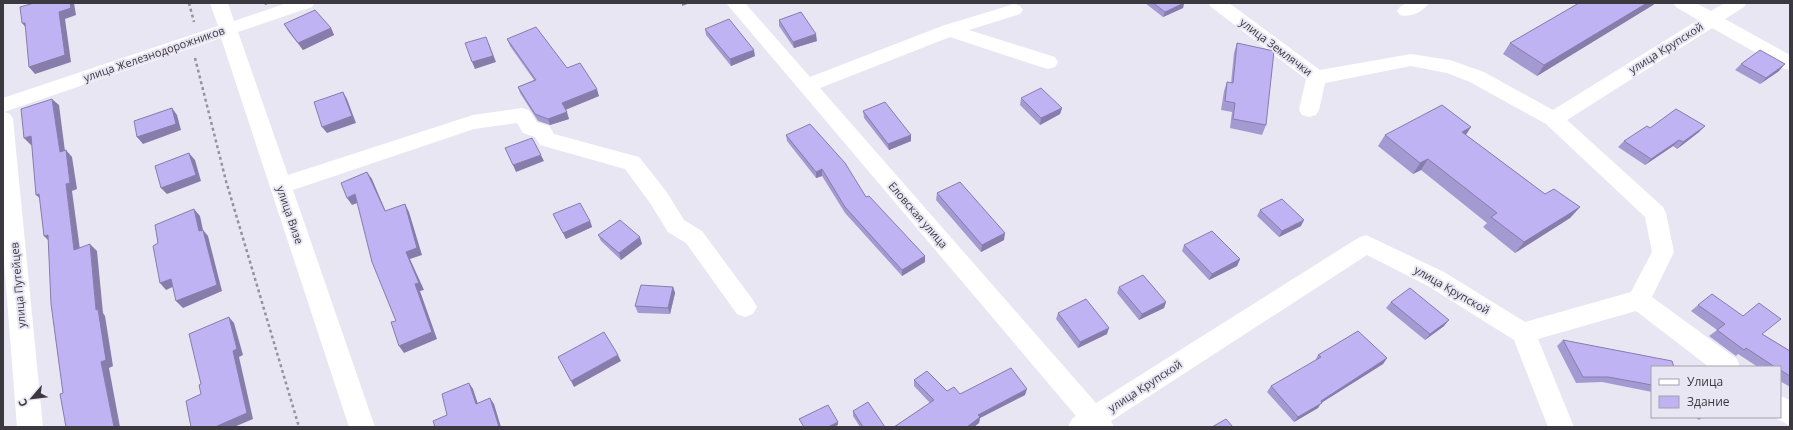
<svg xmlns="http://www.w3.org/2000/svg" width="1793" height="430" font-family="'Open Sans',sans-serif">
<rect width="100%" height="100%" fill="#e9e6f4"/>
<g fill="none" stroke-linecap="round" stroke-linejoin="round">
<path stroke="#95929c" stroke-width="2.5" stroke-dasharray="3 3" stroke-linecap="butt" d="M189 3 194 22
M195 58 226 181 299 427"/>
<path fill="#fff" fill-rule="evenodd" d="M210 3H228L234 21 287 3H315L312 7 238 32 288 175 473 115 522 108 529 110 537 122 549 126 554 134 639 157 666 191 684 220 702 231 753 300 757 307 753 314 745 317 737 314 686 243 668 232 650 203 625 169 540 145 535 137 523 133 517 123 474 129 293 190 375 427H349L221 38 4 112 10 114 13 119 43 427H17L3 248V98L218 26Z
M726 3H745L810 77 942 26 1014 4 1020 6 1023 10 1020 14 969 30 1055 57 1058 62 1055 67 1048 69 1041 67 950 37 820 88 1096 403 1358 238 1366 235 1444 272 1525 322 1631 292 1652 252 1645 217 1546 124 1470 82 1447 73 1411 66 1325 83 1319 110 1316 115 1309 117 1302 115 1299 110 1306 79 1211 7 1208 3H1229L1320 70 1411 54 1450 60 1484 72 1553 110 1698 20 1676 7 1673 3H1696L1711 11 1725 3H1747L1744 7 1725 19 1790 55V70L1783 68 1712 28 1567 120 1663 207 1666 213 1674 252 1652 297 1737 359 1740 367H1709L1636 311 1538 339 1574 427H1548L1514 340 1428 286 1367 255 1111 421 1114 427H1068L1072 419 1076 416Z
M1406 3H1429C1423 12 1410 18 1400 15L1397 11 1400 7Z
M1780 396 1790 400V426L1774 417H1780Z"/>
</g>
<path fill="#a49ad2" d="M1145 3H1184L1183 8 1163 17Z
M1579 3H1655L1653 5 1537 76 1503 54 1510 43Z
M779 20 817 41 794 48 779 26Z
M284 24 331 28 334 35 303 50 288 31Z
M705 29 755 56 731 66 706 35Z
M507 39 567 68 599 96 565 110 569 119 550 125 538 121 520 93 518 87 534 80 510 46Z
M1237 43 1266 125 1262 135 1230 128 1232 112 1221 110 1224 91 1227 82 1231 83 1234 53Z
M1741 64 1779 71 1760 84 1735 70Z
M1021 98 1062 108 1060 114 1040 125 1020 105Z
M863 111 911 141 889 150 864 118Z
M1650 128 1699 132 1677 149 1673 146 1645 165 1618 147 1624 141Z
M786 135 866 197 925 256V262L902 276 845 213 822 176 816 178 787 141Z
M1385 135H1466L1545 194 1580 207 1570 218 1515 253 1483 227 1487 223 1421 170 1413 174 1378 146Z
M937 193 1004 240 981 252 936 200Z
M1260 210 1301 226 1279 237 1257 216Z
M553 214 590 221 592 227 566 239Z
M598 235 642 244 621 260 601 241Z
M1184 245 1240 259 1237 266 1209 280 1182 251Z
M673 287 675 293 670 314 638 313 635 306Z
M1119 287 1166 302 1164 308 1139 320 1117 293Z
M1391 302 1444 326 1425 340 1386 308Z
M1698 305 1762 334 1790 351V387L1780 381V367H1758L1738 354 1736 356 1709 336 1717 330 1691 311Z
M1058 313 1107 334 1078 348 1056 319Z
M1563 340 1652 367V392L1602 382 1576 383 1557 346Z
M1318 355 1387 358 1383 364 1321 403 1318 408 1294 422 1267 392 1271 386 1315 361Z
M914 380 947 391 960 394 1025 395 980 418 979 423 974 427H894L930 403 914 386Z
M853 411 885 427H860L853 416Z
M1695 417H1703L1699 420Z"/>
<path fill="#867dab" d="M70 3H74L76 15 65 19 71 62 35 74 29 67 59 12Z
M264 3H271L265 5Z
M682 3H690L682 6Z
M1184 3 1183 8 1163 17 1165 12Z
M1647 3H1655L1653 5 1537 76 1544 65Z
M22 23H25L28 30Z
M331 28 334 35 303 50 298 43Z
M816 34 817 41 794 48 793 42Z
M489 44 496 62 475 69 472 62Z
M754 50 755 56 731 66 730 59Z
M1785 64 1779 71 1760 84 1766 78Z
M597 89 599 96 565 110 562 103Z
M343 92 347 99 356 123 327 133 322 127Z
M52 99 59 105 66 159 60 152Z
M172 108 177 115 181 130 143 144 137 137Z
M1062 108 1060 114 1040 125 1041 118Z
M567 112 569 119 550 125 548 119Z
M1705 126 1699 132 1677 149 1683 142Z
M1471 127 1464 138 1462 132Z
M911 135V141L889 150 888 144Z
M31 136 38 143 31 145 24 138Z
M1679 140 1673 146 1645 165 1651 159Z
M66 150 72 157 77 189 72 191 81 257 74 250 66 184Z
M189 153 195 160 201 181 167 194 161 188Z
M541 155 544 161 516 172 513 165Z
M1428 159 1421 170 1413 174 1420 163Z
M822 169V176L816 178V172Z
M367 172 372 179 389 219 385 211Z
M39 194 43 201 36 195Z
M355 194 360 202 352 205 347 198Z
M405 204 409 212 422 255 410 259 424 290 420 291 437 339 404 353 399 346 415 284 406 252Z
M1580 207 1570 218 1515 253 1524 242Z
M194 209 200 216 203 230 208 236 222 291 183 308 176 301 199 231Z
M1304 220 1301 226 1279 237 1282 231Z
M590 221 592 227 566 239 563 233Z
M1005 233 1004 240 981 252 982 245Z
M48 235 51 243 44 236Z
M640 237 642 244 621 260 619 253Z
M90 244 97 251 103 313 105 316 113 366 109 368 120 427H114L101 362 96 310Z
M925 256V262L902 276V270Z
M1240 259 1237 266 1209 280 1212 274Z
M171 279 177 285 166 290 160 283Z
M673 287 675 293 670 314 668 308Z
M1166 302 1164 308 1139 320 1142 314Z
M229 317 234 323 243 355 239 357 253 419 234 427H215L233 351Z
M1449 320 1444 326 1425 340 1430 334Z
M1109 328 1107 334 1078 348 1080 342Z
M618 355 621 361 574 387 571 381Z
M1387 358 1383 364 1321 403 1318 408 1294 422 1298 417 1321 401Z
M469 383 473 389 480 410 476 404Z
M1027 389 1025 395 980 418 979 423 974 427H967L978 415Z
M490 398 494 404 501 427H499Z
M838 422V425L834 427H828Z"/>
<path fill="#bfb3f4" stroke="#867dab" d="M34 3H70L71 8 59 12 65 55 29 67 25 23H22L20 7Z
M1153 3H1184L1165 12Z
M1579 3H1647L1544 65 1510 43Z
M315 10 331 28 298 43 284 24Z
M801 12 816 34 793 42 779 20Z
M729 19 754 50 730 59 705 29Z
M536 27 567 68 580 63 597 89 562 103 567 112 548 119 535 114 518 87 536 80 507 39Z
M486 37 493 56 472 62 465 43Z
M1237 43 1274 51 1266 125 1233 119 1235 103 1225 101 1227 82 1233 83Z
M1760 50 1785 64 1766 78 1741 64Z
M1041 88 1062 108 1041 118 1021 98Z
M343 92 352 116 322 127 314 102Z
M52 99 60 152 66 150 70 183 66 184 74 250 90 244 96 310 98 309 106 360 101 362 114 427H66L60 394 63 393 51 304 48 235 44 236 39 194 36 195 31 136 24 138 21 109Z
M885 102 911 135 888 144 863 111Z
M1442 105 1471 127 1462 132 1545 194 1554 189 1580 207 1524 242 1491 217 1497 213 1428 159 1420 163 1385 135Z
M172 108 176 124 137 137 134 121Z
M1676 109 1705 126 1683 142 1679 140 1651 159 1624 141 1647 126 1650 128Z
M810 124 845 163 866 197 869 196 925 256 902 270 845 207 822 169 816 172 786 135Z
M532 138 541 155 513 165 505 148Z
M189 153 196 175 161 188 155 166Z
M367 172 385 211 405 204 417 248 406 252 419 283 415 284 432 332 399 346 391 322 396 321 372 262 355 194 347 198 341 183Z
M960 182 1005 233 982 245 937 193Z
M1282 199 1304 220 1282 231 1260 210Z
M580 203 590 221 563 233 553 214Z
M194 209 199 231 203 230 217 285 176 301 171 279 160 283 153 246 158 243 155 225Z
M620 220 640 237 619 253 598 235Z
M1212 231 1240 259 1212 274 1184 245Z
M1143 275 1166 302 1142 314 1119 287Z
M641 285 673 287 668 308 635 306Z
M1410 288 1449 320 1430 334 1391 302Z
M1712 294 1743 316 1759 303 1781 319 1762 334 1790 351V376L1780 370V367H1775L1746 348 1744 350 1717 330 1725 324 1698 305Z
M1086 299 1109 328 1080 342 1058 313Z
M229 317 237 349 233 351 247 413 215 427H191L186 401 201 394 199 385 201 384 189 334Z
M1358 331 1387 358 1321 401 1322 403 1298 417 1271 386 1321 357 1318 355Z
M604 332 618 355 571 381 558 357Z
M1563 340 1672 361 1674 367H1652V385L1608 377H1583Z
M1011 368 1027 389 978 415 980 417 967 427H894L934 400 914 380 927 371 947 391 954 387 960 394Z
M469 383 476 404 490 398 499 427H435L433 421 447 415 442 394Z
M868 402 885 427H863L853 411Z
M828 405 838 422 828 427H804L799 419Z
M1226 419 1233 427H1212Z"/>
<g text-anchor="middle" stroke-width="4" stroke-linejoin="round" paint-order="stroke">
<g font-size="11" fill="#3b393f" stroke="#e9e6f4">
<text transform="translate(1276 47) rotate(37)" y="4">улица Землячки</text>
<text transform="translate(1666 48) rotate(-32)" y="4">улица Крупской</text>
<text transform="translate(154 54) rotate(-19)" y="4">улица Железнодорожников</text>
<text transform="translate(290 215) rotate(71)" y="4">улица Визе</text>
<text transform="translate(918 215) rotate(49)" y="4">Еловская улица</text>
<text transform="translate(18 285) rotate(-95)" y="4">улица Путейцев</text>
<text transform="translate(1452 290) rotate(30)" y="4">улица Крупской</text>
<text transform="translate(1145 386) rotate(-33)" y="4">улица Крупской</text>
</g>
</g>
<rect width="1793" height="430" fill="none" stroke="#3b393f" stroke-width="8"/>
<rect x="1651" y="366" width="130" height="52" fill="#e9e6f4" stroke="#a3a1ac"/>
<rect x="1659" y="379" width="20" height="6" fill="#ffffff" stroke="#a3a1ac"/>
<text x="1687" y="386" font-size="12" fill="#3b393f">Улица</text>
<rect x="1659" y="396" width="20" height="12" fill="#bfb3f4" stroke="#a3a1ac"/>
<text x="1687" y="406" font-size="12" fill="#3b393f">Здание</text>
<g transform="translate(32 398) rotate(242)" stroke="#e9e6f4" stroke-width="3" paint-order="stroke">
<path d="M0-3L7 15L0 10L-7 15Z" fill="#3b393f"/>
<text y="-6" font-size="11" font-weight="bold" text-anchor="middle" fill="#3b393f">С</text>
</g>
</svg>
